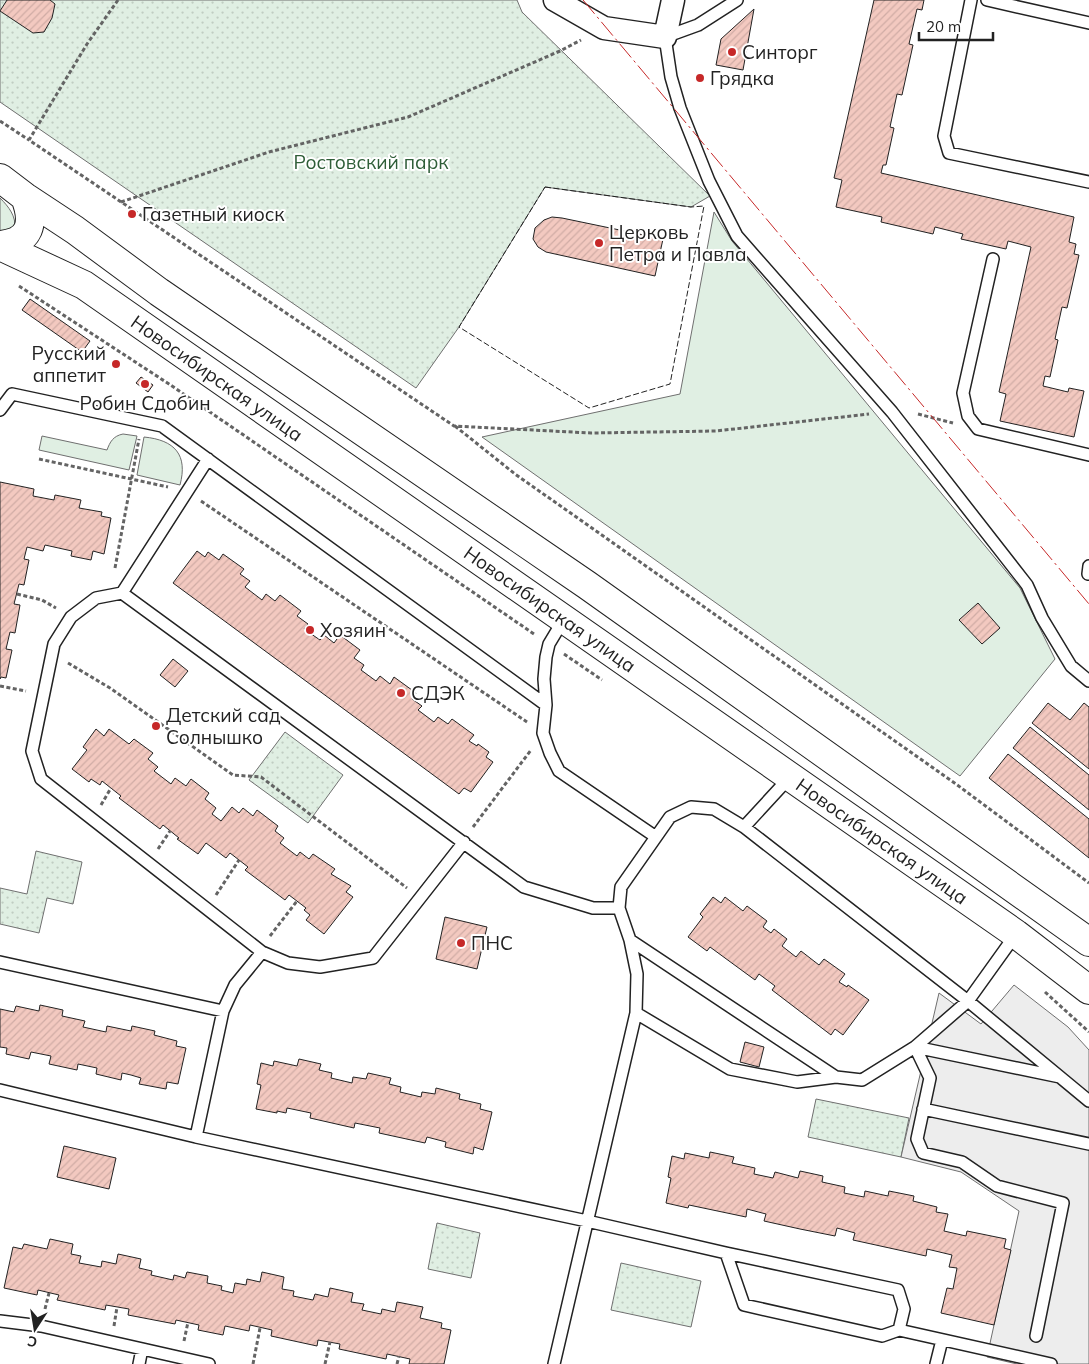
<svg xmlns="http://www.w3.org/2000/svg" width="1089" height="1364" font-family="Mulish,sans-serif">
<defs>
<pattern id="park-dots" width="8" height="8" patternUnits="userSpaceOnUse" patternTransform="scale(1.25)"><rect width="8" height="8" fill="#e0efe3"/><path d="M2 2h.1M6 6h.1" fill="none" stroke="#c0cdc2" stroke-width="1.8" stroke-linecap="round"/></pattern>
<pattern id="building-hatch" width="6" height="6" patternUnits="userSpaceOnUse" patternTransform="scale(1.25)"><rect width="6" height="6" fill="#f3c9c0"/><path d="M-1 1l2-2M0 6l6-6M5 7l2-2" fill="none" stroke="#d0aca5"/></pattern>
</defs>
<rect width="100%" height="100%" fill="#fff"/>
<path fill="#e0efe3" stroke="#6f6f6f" d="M0 198C9 207 16 216 15 229L0 232Z
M714 212 732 241 1020 588 1055 659 960 776 482 437 680 394Z
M123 434 137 436 129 470 39 450 42 436 107 450C110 442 113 436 123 434Z
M144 437C175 440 188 455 180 485L137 475Z"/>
<path fill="url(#park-dots)" stroke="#6f6f6f" d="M0 0H517L522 12 710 196 691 207 545 187 459 327 416 388 0 102Z
M285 732 343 775 308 823 249 780Z
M36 851 82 862 73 904 47 898 39 933 0 924V888L27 894Z
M816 1099 909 1118 901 1157 808 1137Z
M437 1223 480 1233 471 1278 428 1269Z
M621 1263 701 1281 691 1327 611 1310Z"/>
<path fill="#ededed" stroke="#6f6f6f" d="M1014 985 1068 1027 1089 1050V1364H1017L987 1357 1019 1211 961 1172 901 1157 939 993 981 1024Z"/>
<path fill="url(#building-hatch)" stroke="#222" d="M7 0H50L55 4 52 18 44 32 33 33 0 11Z
M874 0H924L922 10 917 9 909 44 913 45 902 95 897 94 890 127 894 128 886 165H883L881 173 1074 217 1069 242 1076 244 1074 254 1079 255 1067 308 1062 307 1055 339 1058 340 1050 377 1045 376 1043 386 1068 392 1069 388 1084 391 1074 437 1000 421 1006 394 999 392 1031 247 1008 241 1006 249 961 239 963 234 935 227 933 234 881 222 882 217 836 207 842 180 834 178Z
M754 9 743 70 716 65 721 39Z
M552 217 562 218 663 239 655 276 546 252 538 247 533 239 535 228 544 220Z
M30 299 90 341 82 352 22 310Z
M141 377 153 385 148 392 136 383Z
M0 482 34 489 33 496 54 500 55 495 81 500 79 508 102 512 101 516 111 518 104 554 93 551 91 560 71 556 72 551 45 545 43 551 27 547 24 559 29 560 24 585 19 584 14 604 20 605 15 633 10 632 6 649 12 650 6 678 1 677 0 679Z
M197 551 205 557 208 552 219 560 223 554 244 569 240 574 250 581 245 587 262 600 266 594 275 601 280 595 301 611 297 616 308 624 304 629 320 640 324 635 334 643 340 635 360 650 354 658 364 665 361 670 376 681 380 676 390 684 394 677 416 693 412 699 422 706 418 710 434 722 438 717 448 724 452 719 474 735 469 741 477 746 478 744 489 752 486 757 493 762 471 792 464 788 459 794 173 583Z
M978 603 1000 628 982 644 959 620Z
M173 659 188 671 175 687 160 675Z
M1048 703 1070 720 1084 703 1089 707V769L1032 723Z
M1030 727 1089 775V810L1013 748Z
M96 729 104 736 109 729 129 744 134 739 153 753 148 759 158 767 154 771 171 784 175 778 186 786 191 779 209 793 205 799 216 808 212 814 221 821 232 807 239 813 243 808 253 816 257 810 278 826 275 831 284 838 280 843 297 856 300 852 309 859 313 854 335 869 331 874 351 886 346 892 353 897 324 934 306 920 310 915 304 910 306 908 289 895 285 900 245 870 248 867 230 853 226 858 206 843 198 854 177 839 179 838 163 825 160 829 119 798 121 796 102 781 100 785 91 779 89 782 72 769 87 750 83 747Z
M1008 754 1089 819V858L989 778Z
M713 897 721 903 725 897 743 911 747 906 767 921 763 927 771 933 774 929 787 939 782 946 796 957 801 951 819 965 824 959 845 974 839 982 847 987 848 985 869 1000 843 1035 835 1029 831 1035 772 990 775 986 759 974 755 980 710 947 707 951 688 937 703 917 700 914Z
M445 917 487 927 477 969 436 959Z
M40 1005 63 1010 62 1016 85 1021 83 1027 106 1032 107 1026 131 1031 132 1026 155 1031 154 1035 177 1041 176 1046 186 1048 178 1084 167 1082 166 1089 139 1084 141 1078 131 1075 122 1073 121 1080 96 1074 97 1068 78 1064 77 1070 49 1064 51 1056 31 1052 29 1059 6 1054 7 1048 0 1047V1009L14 1012 16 1006 39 1011Z
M745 1042 764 1047 759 1067 740 1062Z
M299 1059 321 1064 319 1070 332 1073 331 1078 352 1083 353 1077 366 1079 368 1073 391 1078 389 1084 401 1087 400 1092 421 1097 422 1092 435 1094 436 1088 460 1094 459 1099 481 1104 480 1109 492 1112 483 1150 474 1147 473 1154 445 1147 446 1142 427 1137 425 1143 379 1133 380 1128 355 1123 354 1128 310 1118 311 1113 287 1108 286 1113 277 1111V1113L256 1109 261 1085 257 1084 261 1063 273 1066 274 1061 297 1066Z
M64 1146 116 1158 109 1189 57 1177Z
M710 1152 734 1157 732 1163 755 1168 754 1174 773 1178 775 1172 798 1178 800 1171 823 1176 822 1182 845 1187 844 1193 864 1197 865 1191 888 1196 889 1191 914 1196 913 1201 937 1207 936 1212 948 1214 944 1231 966 1236 967 1231 1006 1239 1004 1248 1011 1250 994 1325 941 1313 947 1288 953 1289 957 1268 949 1267 952 1255 927 1249 926 1256 853 1240 855 1233 837 1228 835 1236 800 1229 764 1221 766 1214 747 1209 746 1217 689 1205 688 1208 666 1203 671 1178 668 1177 672 1156 684 1159 685 1153 709 1158Z
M50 1239 73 1244 71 1254 81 1256 79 1263 101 1267 102 1261 116 1264 118 1254 141 1259 139 1268 152 1271 151 1275 173 1280 174 1275 185 1278 187 1272 208 1276 207 1283 222 1286 221 1290 233 1293 235 1283 246 1285 247 1279 260 1282 262 1272 284 1277 282 1289 294 1291 293 1296 313 1300 315 1294 328 1297 330 1288 353 1293 351 1302 364 1304 362 1310 381 1314 382 1309 395 1312 397 1302 423 1307 420 1318 442 1323 441 1328 451 1330 444 1364H409L410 1359 387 1354 386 1359 339 1349 340 1344 318 1340 317 1346 271 1336 272 1330 250 1325 249 1331 225 1326 223 1335 198 1330 199 1325 176 1320 175 1324 128 1315 129 1309 106 1305 105 1310 57 1300 59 1295 38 1290 37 1295 4 1288 13 1247 22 1249 24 1244 47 1249Z"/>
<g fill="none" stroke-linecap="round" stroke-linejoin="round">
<defs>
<path id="lane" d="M737 0 698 25 665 37 671 77 680 108 709 181 737 236 892 412 1027 585 1042 618 1071 666 1089 681
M971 0 944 136 949 153 1089 182
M987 0 1089 23
M993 259 963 393 968 416 978 429 1089 455
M0 410 12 394 162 426 546 705
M208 459 122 593 96 598 71 617 54 644 32 751 41 779 262 952 288 963 320 967 373 958 464 842
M1089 566 1088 574H1089
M122 593 524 887 593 908H619
M564 619 549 644 546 657 544 679 546 705 543 733 550 753 559 771 656 837 670 817 691 807 714 809 744 827 968 1001 1089 1101
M744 827 790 777
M630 940 836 1077 862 1080 915 1047 968 1001 1016 934
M0 962 223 1011 196 1137 0 1090
M223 1011 235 985 262 952
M636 1013 730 1069 797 1082 836 1077
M915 1047 930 1078 917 1139 923 1153 962 1162 997 1186 1063 1203 1036 1336
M915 1047 1060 1077
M923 1109 1089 1144
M196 1137 587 1221 726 1253 898 1290 904 1309 899 1330
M726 1253 744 1305 882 1336 899 1330 1051 1364
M0 1321 41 1326 209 1364
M139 1364 142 1349
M554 1364 636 1013 637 974 630 940 619 908 621 887 656 837
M936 1364 942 1340"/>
<path id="street" d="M555 0 604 28 665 37 673 0"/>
<path id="secondary" d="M0 178 25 197 75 230 159 292 587 585 1089 942
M0 245C31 242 35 223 25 197
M0 246 84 285 1016 934 1089 990"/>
</defs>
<use href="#lane" stroke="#222" stroke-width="14"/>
<use href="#street" stroke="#222" stroke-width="25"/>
<use href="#secondary" stroke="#222" stroke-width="30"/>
<path stroke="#646464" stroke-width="3" stroke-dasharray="4 2.5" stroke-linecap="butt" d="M118 0 87 44 29 140 454 426 591 433 716 431 869 414
M0 121 29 140
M121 202 269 152 408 117 560 51 581 40
M19 286 169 384 534 634
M918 414 953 423
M455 426 515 474 956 784 1089 883
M39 459 168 487
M201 501 527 722
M115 568 139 439
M17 594 42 600 56 608
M564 654 602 680
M68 663 110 688 233 775 261 777 407 888
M0 686 26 691
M101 805 111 788
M473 827 531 750
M158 849 170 831
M216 895 239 860
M270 936 297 901
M1045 992 1089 1032
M45 1309 49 1293
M114 1326 117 1307
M184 1341 188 1322
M253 1364 260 1328
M325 1364 330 1342
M397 1364 399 1356"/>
<use href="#lane" stroke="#fff" stroke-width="11"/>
<use href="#street" stroke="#fff" stroke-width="22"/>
<use href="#secondary" stroke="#fff" stroke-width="28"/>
<path stroke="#222" stroke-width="1" stroke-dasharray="6 2.5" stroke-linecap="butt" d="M545 187 691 207 704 206 670 384 589 408 459 327Z"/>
<path stroke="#c62828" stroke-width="1" stroke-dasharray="18 4 2.5 4" stroke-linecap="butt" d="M583 0 1089 604"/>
</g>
<g fill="#c62828" stroke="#fff" stroke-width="2">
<circle cx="732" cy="52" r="5"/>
<circle cx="700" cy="78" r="5"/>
<circle cx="132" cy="214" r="5"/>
<circle cx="599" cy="243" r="5"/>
<circle cx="116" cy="364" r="5"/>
<circle cx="145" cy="384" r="5"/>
<circle cx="310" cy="630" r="5"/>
<circle cx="401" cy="693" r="5"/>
<circle cx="156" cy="726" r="5"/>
<circle cx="461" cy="943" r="5"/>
</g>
<g text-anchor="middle" stroke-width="4" stroke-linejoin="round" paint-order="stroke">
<g font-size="19" fill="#222" stroke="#fff" text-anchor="start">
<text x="742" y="59">Синторг</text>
<text x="710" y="85">Грядка</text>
<text x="142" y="221">Газетный киоск</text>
<text x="609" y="239">Церковь<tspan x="609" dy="22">Петра и Павла</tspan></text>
<text x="106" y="360" text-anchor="end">Русский<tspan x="106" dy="22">аппетит</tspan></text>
<text x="145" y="410" text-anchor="middle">Робин Сдобин</text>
<text x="320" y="637">Хозяин</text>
<text x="411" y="700">СДЭК</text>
<text x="166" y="722">Детский сад<tspan x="166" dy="22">Солнышко</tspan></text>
<text x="471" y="950">ПНС</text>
</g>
<g font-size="19" fill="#2f5e38" stroke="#fff">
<text x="371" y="169">Ростовский парк</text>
</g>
<g font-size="19" fill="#222" stroke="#fff">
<text transform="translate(217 378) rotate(35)" y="7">Новосибирская улица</text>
<text transform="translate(550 609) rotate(35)" y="7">Новосибирская улица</text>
<text transform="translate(882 841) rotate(35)" y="7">Новосибирская улица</text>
</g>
</g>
<g transform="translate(35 1329) rotate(192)" stroke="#ffffff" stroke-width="4" paint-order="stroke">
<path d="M0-4L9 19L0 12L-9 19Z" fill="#222222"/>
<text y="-8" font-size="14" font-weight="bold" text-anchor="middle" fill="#222222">С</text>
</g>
<path d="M919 32v8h74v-8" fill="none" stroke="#222222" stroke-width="2.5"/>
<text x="926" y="32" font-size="15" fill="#222222" stroke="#ffffff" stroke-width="4" paint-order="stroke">20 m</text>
</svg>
